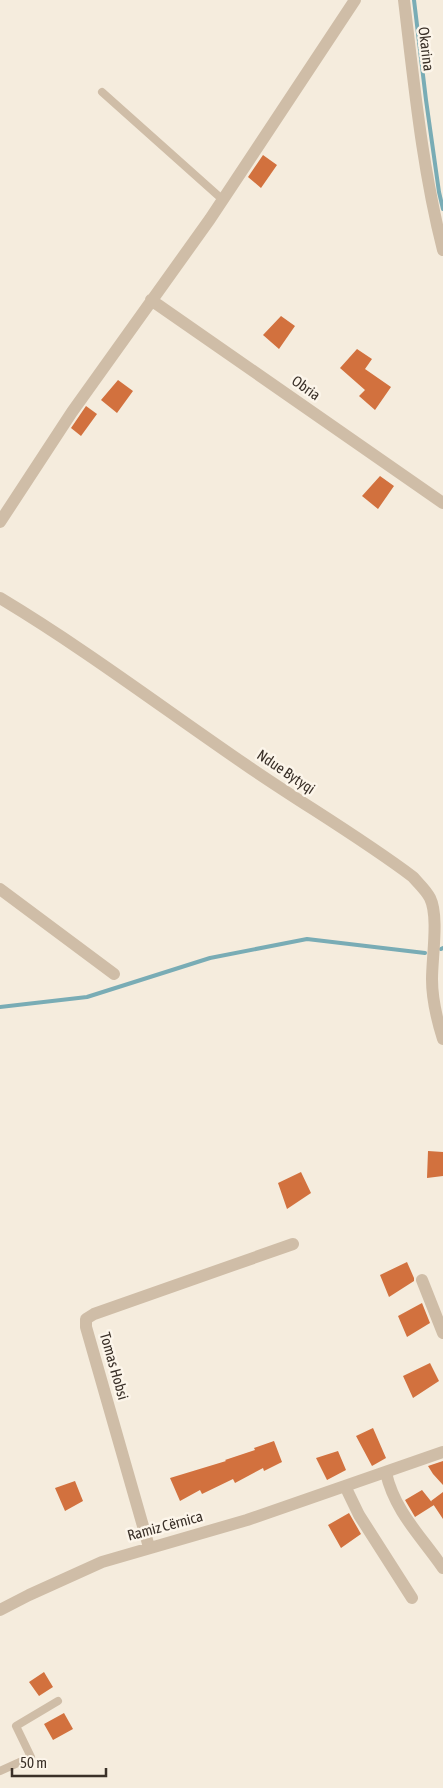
<svg xmlns="http://www.w3.org/2000/svg" width="443" height="1788" font-family="'Asap Condensed',sans-serif">
<rect width="100%" height="100%" fill="#f5ecdd"/>
<g fill="none" stroke-linecap="round" stroke-linejoin="round">
<path stroke="#79acb5" stroke-width="4" d="M414 0 426 100 439 192 443 209
M441 949 443 948
M0 1007 87 997 210 958 307 939 425 953"/>
</g>
<path fill="#d2713e" d="M263 155 277 165 261 188 248 177Z
M281 316 295 326 279 349 263 335Z
M357 349 372 359 365 369 391 387 375 410 359 396 365 390 340 368Z
M118 380 133 391 117 413 101 400Z
M86 406 97 414 81 436 71 428Z
M380 476 394 486 378 509 362 496Z
M428 1151 443 1152V1176L427 1178Z
M301 1172 311 1193 287 1209 278 1183Z
M407 1262 414 1278V1281L389 1297 380 1275Z
M422 1303 430 1323 407 1337 398 1316Z
M430 1363 439 1381 413 1398 403 1376Z
M373 1428 386 1458 372 1466 356 1436Z
M274 1441 282 1462 264 1471 263 1468 235 1483 233 1479 202 1494 200 1490 180 1501 170 1478 226 1461 225 1460 255 1450 254 1448Z
M338 1451 346 1470 327 1480 316 1458Z
M443 1461V1485L433 1474 428 1466Z
M75 1481 83 1501 65 1511 55 1488Z
M422 1490 434 1505 415 1517 405 1500Z
M443 1492V1519L431 1501Z
M349 1513 361 1534 341 1548 328 1525Z
M44 1672 53 1687 39 1696 29 1682Z
M64 1713 73 1729 53 1740 44 1724Z"/>
<g fill="none" stroke-linecap="round" stroke-linejoin="round">
<path stroke="#cfbda7" stroke-width="8" d="M102 92 223 200
M0 1771 31 1757 16 1726 58 1701"/>
<path stroke="#cfbda7" stroke-width="12" d="M404 0C414 83 422 168 443 250
M151 300 443 503
M0 522 72 412 210 219 355 0
M0 598C85 649 164 709 246 765 301 803 360 837 413 877 419 884 426 890 430 898 439 916 432 957 432 979 432 999 437 1020 443 1039
M0 889 114 974
M422 1280 443 1333
M386 1473C395 1512 421 1536 443 1568
M345 1486 359 1515 412 1598
M149 1547 86 1327V1319L94 1314 293 1244
M0 1610 29 1595 102 1562 247 1520 443 1452"/>
</g>
<g text-anchor="middle" stroke-width="5" stroke-linejoin="round" paint-order="stroke">
<g font-size="15" fill="#3a3028" stroke="#fcf5ea">
<text transform="translate(426 49) rotate(83)" y="5">Okarina</text>
<text transform="translate(306 388) rotate(35)" y="5">Obria</text>
<text transform="translate(286 772) rotate(34)" y="5">Ndue Bytyqi</text>
<text transform="translate(114 1366) rotate(74)" y="5">Tomas Hobsi</text>
<text transform="translate(165 1526) rotate(-15)" y="5">Ramiz Cërnica</text>
</g>
</g>
<path d="M12 1768v8h94v-8" fill="none" stroke="#3a3028" stroke-width="2.5"/>
<text x="20" y="1768" font-size="15" fill="#3a3028" stroke="#fcf5ea" stroke-width="4" paint-order="stroke">50 m</text>
</svg>
